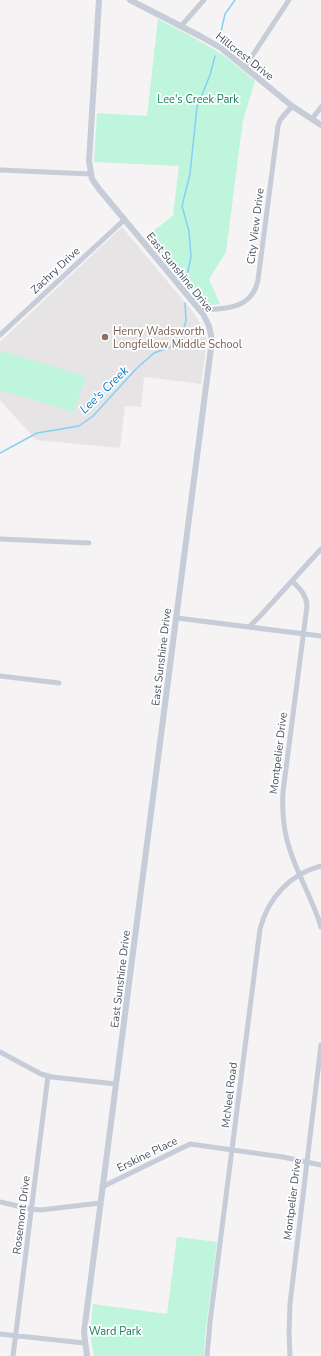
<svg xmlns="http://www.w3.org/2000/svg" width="321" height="1356" font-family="'Nunito Sans',sans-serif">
<rect width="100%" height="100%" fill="#f5f3f3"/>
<path fill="#e6e4e5" d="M122 227 193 312 204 329 207 342 201 384 144 377 141 407 125 406 120 448 36 440 0 400V342Z"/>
<path fill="#bff5dc" d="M158 19C179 30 201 41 221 54 233 62 244 72 255 81L243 120 226 252 209 279 220 304C212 305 208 306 201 303L145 237 173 216 179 166 94 162 97 113 147 116Z
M2 351 85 376 74 412 0 390V356Z
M177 1237 217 1242 205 1336 204 1356H94L90 1334 93 1304 167 1314Z"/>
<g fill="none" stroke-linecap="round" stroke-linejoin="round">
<path stroke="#87cff7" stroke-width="1.5" d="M220 36 225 14 235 0
M186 280 191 257 189 231 182 206 190 174 197 107 210 75 215 56
M0 453 37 433 79 426 93 416 136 369 154 353 171 347 181 337 186 321 185 303"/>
<path stroke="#c6ccd8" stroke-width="5" d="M181 26 204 0
M245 67 289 0
M312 119 321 107
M0 170 91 174
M199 310C224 309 252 310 258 280L278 126 280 120 292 106
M0 335 124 220
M0 539 89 543
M292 581C300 589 306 594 307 606L283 792C282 811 283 831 290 850 298 876 313 900 321 927
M177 618 321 636
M249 627 261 615 321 549
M0 676 59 683
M0 1052 41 1074 52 1077 116 1084
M102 1187 190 1144 283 1157 321 1165
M0 1202 31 1209 41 1210 100 1203
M0 1334 84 1343
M13 1356 48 1076
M207 1356 210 1322 260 929C268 898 290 874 321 866
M290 1356 289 1332 290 1304 321 1045"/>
<path stroke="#c6ccd8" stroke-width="6" d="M130 0 200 36 221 48 292 106 321 125
M87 1356 84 1332 212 340 209 326 203 314 99 189 92 179 89 161 99 0"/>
</g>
<circle fill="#8d6e63" stroke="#fff" stroke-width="1.5" cx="105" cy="337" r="4"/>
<g text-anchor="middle" stroke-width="3.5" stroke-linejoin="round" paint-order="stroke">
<g font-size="11" fill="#485263" stroke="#fff">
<text transform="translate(245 56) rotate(38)" y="4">Hillcrest Drive</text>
<text transform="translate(255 226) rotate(-83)" y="4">City View Drive</text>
<text transform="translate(55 270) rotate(-43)" y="4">Zachry Drive</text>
<text transform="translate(180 272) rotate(51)" y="4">East Sunshine Drive</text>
<text transform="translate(161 657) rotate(-83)" y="4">East Sunshine Drive</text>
<text transform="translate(278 753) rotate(-83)" y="4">Montpelier Drive</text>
<text transform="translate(120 979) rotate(-83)" y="4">East Sunshine Drive</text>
<text transform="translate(229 1095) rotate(-83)" y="4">McNeel Road</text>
<text transform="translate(147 1154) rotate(-26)" y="4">Erskine Place</text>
<text transform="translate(292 1199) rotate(-83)" y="4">Montpelier Drive</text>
<text transform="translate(21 1215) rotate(-83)" y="4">Rosemont Drive</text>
</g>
<g font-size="11" fill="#0d835a" stroke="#fff">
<text x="198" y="103">Lee's Creek Park</text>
<text x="115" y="1335">Ward Park</text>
</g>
<g font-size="11" fill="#785e54" stroke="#fff" text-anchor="start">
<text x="113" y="335">Henry Wadsworth<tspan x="113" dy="13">Longfellow Middle School</tspan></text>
</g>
<g font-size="12" font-style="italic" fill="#007abe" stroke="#fff">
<text transform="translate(104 390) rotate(-44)" y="4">Lee's Creek</text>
</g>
</g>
</svg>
